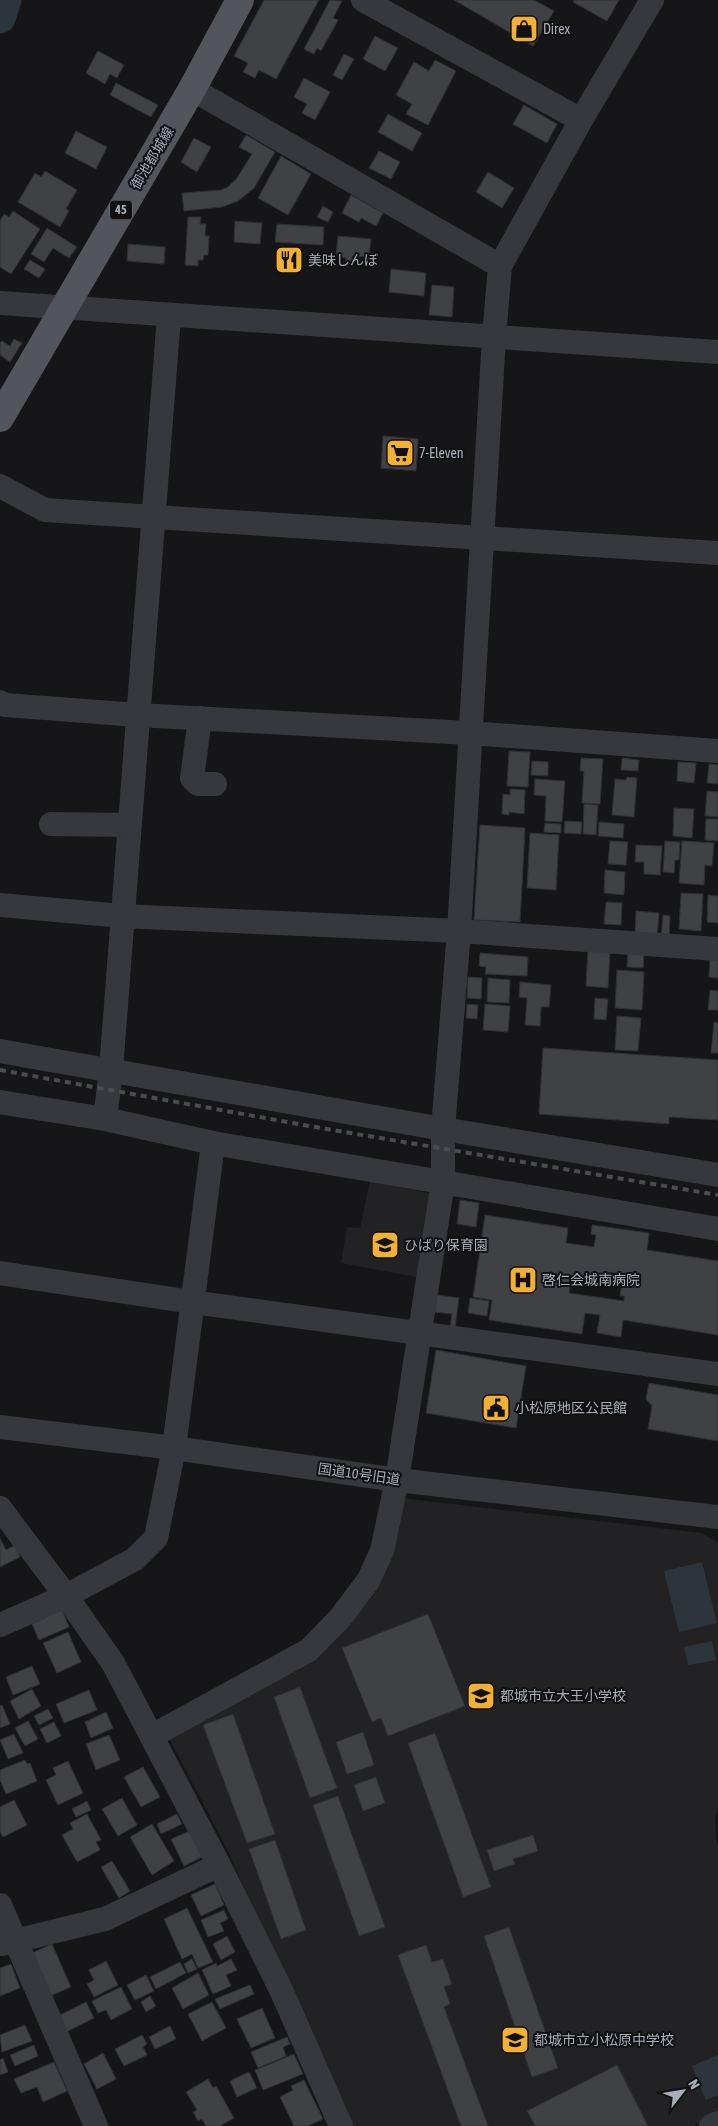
<svg xmlns="http://www.w3.org/2000/svg" width="718" height="2126" font-family="'Asap Condensed','Noto Sans JP',sans-serif">
<rect width="100%" height="100%" fill="#161618"/>
<path fill="#222225" d="M370 1181 429 1193 434 1201 421 1278 341 1263 347 1227 360 1228Z
M401 1498 702 1533 718 1543V1807L715 1818 716 1839 718 1846V2113L693 2126H352L278 1967 230 1855 169 1738 318 1653Z"/>
<path fill="#2c353c" d="M702 1562 717 1623 679 1632 664 1571Z
M712 1641 716 1660 688 1665 684 1647Z
M718 2055V2095L706 2100 692 2066Z"/>
<g fill="none" stroke-linecap="round" stroke-linejoin="round">
<path stroke="#2c353c" stroke-width="31" d="M0 18 6 0"/>
</g>
<path fill="#404145" stroke="#303034" fill-rule="evenodd" d="M264 0H319L276 79 259 70 255 78 243 72 248 63 234 56Z
M330 0 342 1 333 18 338 20 321 51 317 48 314 54 304 49Z
M454 0H534L554 11 533 46Z
M574 0H619L607 21 573 2Z
M375 36 398 48 385 71 363 59Z
M98 51 124 65 117 78 110 74 105 84 86 73Z
M344 54 354 59 342 80 333 75Z
M435 60 456 71 428 125 406 114 412 104 396 95 414 62 429 71Z
M304 78 330 92 315 120 302 113 307 104 294 97Z
M116 83 158 105 151 117 110 95Z
M524 105 557 124 547 143 513 124Z
M388 114 422 133 412 151 378 132Z
M76 131 107 147 96 169 65 153Z
M246 135 275 152 254 188 238 201 222 207 184 211 182 193 221 190 228 187 237 178 252 154 239 147Z
M194 138 211 147 197 172 181 162Z
M379 151 400 162 391 179 369 168Z
M281 156 311 174 288 215 258 198Z
M45 171 77 190 66 209 69 211 60 227 18 202 35 173 41 177Z
M488 172 514 188 502 208 476 192Z
M351 195 383 213 376 226 361 218 359 222 342 213Z
M323 206 333 212 328 222 317 217Z
M13 211 40 229 11 274 0 267V221L4 214 9 217Z
M188 217H201L200 224H206L205 236H209L208 255H204L203 260H198V266L185 265Z
M235 221 262 223 260 244 234 242Z
M277 224 324 227 323 245 275 242Z
M47 228 77 247 69 258 53 248 44 262 31 254Z
M338 236 371 239 369 257 353 256 352 263H346V258L336 257Z
M128 244 165 247 164 264 127 261Z
M277 251 302 253 301 271 275 268Z
M30 260 45 269 39 278 24 269Z
M391 269 426 273 424 296 389 292Z
M432 285 454 287 452 317 429 315Z
M14 339 22 343 10 362 0 355V343L2 341 10 346Z
M383 436 418 439 416 471 381 468Z
M509 751 530 752 528 787 507 786Z
M581 758 603 759 600 804 582 803 584 771H580Z
M622 758 639 760 638 771 621 770Z
M532 761 548 762V776L531 775Z
M678 762 696 763 694 783 677 781Z
M709 764 718 765V784L707 783Z
M627 777 637 778 634 817 612 815 615 779 626 780Z
M535 779 565 781 562 822 545 821 546 796 534 795Z
M510 789 525 790 524 814 509 812V815L502 814 503 794 510 795Z
M707 791 718 792V817L705 816Z
M584 804 598 805 596 835 583 834Z
M674 808 694 809 692 838 673 836Z
M706 819H718V841L705 840Z
M565 821 582 822 581 834 564 833Z
M599 822 624 824 623 838 598 836Z
M545 823 561 824V833L544 832Z
M480 825 525 828 520 922 474 920Z
M530 833 559 835 556 890 527 888Z
M610 841 628 842 626 865 608 864Z
M665 841 680 842 679 860H675L674 873 663 872Z
M682 841 714 843 712 866 705 865 704 885 679 883Z
M636 845 662 846 660 875 644 874V862H635Z
M605 870 625 872 624 895 604 893Z
M681 893 703 894 701 931 679 929Z
M708 895 718 896V923L707 922Z
M606 902 622 903 621 925 604 924Z
M636 911 659 913 657 938 635 936Z
M663 915 670 916 669 937H661Z
M588 949 610 951 608 988 586 986Z
M628 951 644 952 643 968 627 967Z
M480 953 528 957 527 976 485 974 486 967 479 966Z
M710 957H718V978L709 977Z
M617 970 644 972 642 1010 615 1008Z
M468 977 482 978 481 999 467 998Z
M488 978 510 980 509 1003 487 1002Z
M520 982 551 985 549 1007H541L540 1026 525 1025 527 998 519 997Z
M710 990 718 991V1010H708Z
M595 998 608 999 606 1020 594 1019Z
M467 1004 478 1005 477 1019 466 1018Z
M485 1004 510 1006 508 1032 483 1030Z
M617 1016 641 1018 638 1051 615 1050Z
M714 1022 718 1023V1053H711Z
M543 1048 718 1060V1120L669 1117V1124L539 1114Z
M460 1200 479 1203 476 1227 457 1224Z
M485 1215 568 1228 566 1243 594 1247 596 1235 591 1234 592 1225 649 1233 647 1250 718 1261V1335L623 1320 621 1337 597 1333 600 1315 585 1313 582 1334 489 1320 492 1300 473 1297ZM609 1272 623 1274 620 1296H624V1301L569 1293 571 1280 607 1285Z
M437 1295 459 1298 455 1327H450L452 1314 435 1312Z
M470 1298 489 1301 487 1316 468 1313Z
M436 1350 526 1366 516 1428 426 1413Z
M649 1383 718 1395V1441L648 1429 652 1406 646 1399Z
M0 1538 6 1550 15 1545 20 1557 0 1567Z
M61 1607 69 1627 39 1640 32 1624 45 1618 44 1615Z
M428 1614 465 1706 388 1736 381 1718 372 1722 342 1648Z
M68 1632 81 1662 57 1673 43 1643Z
M32 1666 40 1684 13 1695 6 1677Z
M300 1687 337 1788 310 1798 274 1697Z
M32 1689 41 1706 19 1719 10 1701Z
M89 1690 97 1710 64 1723 56 1704Z
M2 1705 10 1724 0 1728V1706Z
M48 1709 53 1718 39 1725 34 1716Z
M106 1712 113 1728 91 1738 85 1722Z
M233 1714 275 1834 247 1843 203 1725Z
M28 1721 38 1739 25 1746 15 1728Z
M54 1722 61 1736 47 1743 40 1729Z
M363 1732 374 1765 347 1774 336 1742Z
M435 1733 491 1887 463 1897 408 1743Z
M14 1734 23 1753 8 1759 0 1740Z
M109 1735 120 1760 96 1770 86 1744Z
M25 1760 27 1764 30 1763 37 1781 6 1794 0 1780V1770Z
M68 1761 83 1793 58 1805 46 1780 56 1775 53 1768Z
M143 1767 160 1797 141 1807 124 1777Z
M376 1777 385 1803 363 1811 354 1785Z
M338 1796 385 1927 359 1936 313 1805Z
M122 1798 137 1825 118 1836 102 1809Z
M14 1800 27 1825 3 1837 0 1832V1807Z
M87 1801 91 1810 76 1817 72 1809Z
M87 1814 101 1840 96 1842 100 1850 77 1862 62 1835 73 1829 70 1823Z
M177 1814 182 1824 161 1834 157 1824Z
M152 1824 174 1861 152 1875 130 1837Z
M190 1831 202 1857 184 1866 171 1839Z
M533 1835 538 1851 513 1859 515 1864 494 1871 487 1850Z
M275 1840 306 1930 281 1939 249 1849Z
M112 1861 130 1891 119 1898 101 1867Z
M215 1884 224 1905 201 1916 191 1895Z
M187 1908 213 1962 198 1968 192 1954 182 1959 164 1919Z
M224 1910 228 1919 220 1923 224 1931 208 1937 201 1920Z
M509 1927 558 2068 532 2077 484 1936Z
M227 1936 235 1952 221 1960 213 1944Z
M52 1944 71 1987 50 1996 32 1953Z
M426 1945 432 1962 443 1959 452 1984 444 1987 450 2004 444 2007 488 2126H461L398 1955Z
M192 1959 197 1969 188 1973 184 1964Z
M231 1959 237 1970 226 1975 231 1986 213 1994 202 1970 216 1963 217 1966Z
M106 1961 118 1985 94 1997 87 1984 94 1980 89 1970Z
M180 1962 186 1973 156 1989 150 1977Z
M11 1964 20 1988 0 1996V1968Z
M198 1973 209 1995 183 2009 172 1988Z
M146 1975 154 1991 135 2000 127 1985Z
M250 1985 254 1994 220 2009 215 1999Z
M121 1987 132 2009 111 2020 106 2010 98 2013 92 2001Z
M150 1996 156 2006 146 2012 141 2002Z
M86 2002 94 2018 66 2032 58 2016Z
M212 2002 226 2028 202 2041 188 2014Z
M262 2008 275 2038 251 2048 237 2019Z
M25 2025 32 2041 2 2052 0 2035Z
M170 2026 176 2039 155 2049 149 2037Z
M142 2035 147 2044 143 2047 147 2055 124 2066 115 2049Z
M287 2037 290 2044 283 2047 286 2056 258 2068 251 2052Z
M34 2045 38 2056 15 2066 10 2055Z
M103 2053 116 2079 97 2089 84 2064Z
M294 2054 303 2074 263 2090 255 2070Z
M3 2058 8 2072 0 2075V2060Z
M54 2062 67 2091 43 2102 37 2087 21 2093 14 2079Z
M617 2065 648 2126H532L535 2125 527 2111Z
M249 2072 257 2088 237 2097 230 2081Z
M208 2079 213 2088 216 2086 234 2118 220 2126H206L202 2119 198 2121 193 2112 197 2110 186 2092Z
M304 2080 323 2119 308 2126H294L280 2097 293 2090 291 2086Z"/>
<g fill="none" stroke-linecap="round" stroke-linejoin="round">
<path stroke="#37383d" stroke-width="24" d="M363 0 581 120
M192 89 500 266
M0 303 718 352
M0 486 45 510 718 553
M0 702 5 705 138 715 469 733 718 751
M200 718 192 778 198 784H215
M51 824 129 825
M0 905 122 916 459 931 718 949
M0 1051 443 1129 718 1175
M0 1102 105 1119 213 1143 718 1229
M105 1119 111 1070 169 316
M0 1273 192 1302 718 1374
M0 1427 174 1448 397 1480 718 1517
M0 1508 66 1596 113 1663 219 1865 282 1992 341 2126
M0 1625 66 1596 135 1559 156 1538 174 1448 213 1143
M152 1736 309 1650 341 1617 368 1581 382 1551 397 1480 443 1182V1129L459 931 494 337 500 266 581 120 652 0
M0 1905 96 2126
M2 1944 105 1919 219 1865
M711 2126 718 2123"/>
<path stroke="#53555c" stroke-width="28" d="M0 418 192 89 240 0"/>
<path stroke="#4a4c52" stroke-width="4" stroke-dasharray="6 5" stroke-linecap="butt" d="M0 1070 309 1126 718 1195"/>
</g>
<defs>
<symbol id="shop-square" viewBox="-11 -11 22 22"><rect x="-9" y="-9" width="18" height="18" rx="4" fill="#f2b134" stroke="#111113"/><path d="M-5-2.5h2.3a2.7 3.5 0 0 1 5.4 0H5L5.5 6h-11ZM-1.5-2.5h3a1.5 2.3 0 0 0-3 0Z" fill="#111"/></symbol>
<symbol id="restaurant-square" viewBox="-11 -11 22 22"><rect x="-9" y="-9" width="18" height="18" rx="4" fill="#f2b134" stroke="#111113"/><path d="M-5-6h1v4h1v-4h1v4h1v-4h1v5L-1.5 .5V6h-2V.5L-5-1ZM5-6V6H3V1.5H1.5Q1.5-4 5-6Z" fill="#111"/></symbol>
<symbol id="supermarket-square" viewBox="-11 -11 22 22"><rect x="-9" y="-9" width="18" height="18" rx="4" fill="#f2b134" stroke="#111113"/><path d="M-6-5.5h2.5l.6 2H6L4.5 2H-2.5L-4.4-4H-6ZM-1.5 3.2a1.3 1.3 0 1 0 .1 0ZM3 3.2a1.3 1.3 0 1 0 .1 0Z" fill="#111"/></symbol>
<symbol id="school-square" viewBox="-11 -11 22 22"><rect x="-9" y="-9" width="18" height="18" rx="4" fill="#f2b134" stroke="#111113"/><path d="M0-5L7-2L0 1L-7-2ZM-4 1L0 2.5L4 1V4Q0 6-4 4Z" fill="#111"/></symbol>
<symbol id="hospital-square" viewBox="-11 -11 22 22"><rect x="-9" y="-9" width="18" height="18" rx="4" fill="#f2b134" stroke="#111113"/><path d="M-5-5h3v3.5h4V-5h3V5h-3V1.5h-4V5h-3Z" fill="#111"/></symbol>
<symbol id="civic-square" viewBox="-11 -11 22 22"><rect x="-9" y="-9" width="18" height="18" rx="4" fill="#f2b134" stroke="#111113"/><path d="M-.6-6.5H3V-4.5H.6V-3L4-1V1h2V6H-6V1h2V-1L-.6-3ZM-1.2 2.5V6h2.4V2.5Z" fill="#111"/></symbol>
</defs>
<g fill-rule="evenodd">
<use href="#shop-square" x="508" y="13" width="32" height="32"/>
<use href="#restaurant-square" x="273" y="244" width="32" height="32"/>
<use href="#supermarket-square" x="384" y="437" width="32" height="32"/>
<use href="#school-square" x="369" y="1229" width="32" height="32"/>
<use href="#hospital-square" x="507" y="1264" width="32" height="32"/>
<use href="#civic-square" x="480" y="1392" width="32" height="32"/>
<use href="#school-square" x="465" y="1680" width="32" height="32"/>
<use href="#school-square" x="499" y="2024" width="32" height="32"/>
</g>
<g text-anchor="middle" stroke-width="4" stroke-linejoin="round" paint-order="stroke">
<rect fill="#111113" stroke="#7b7e86" stroke-width="1" x="110" y="200.5" width="22" height="19" rx="4"/>
<g font-size="12" font-weight="bold" fill="#a8adb8">
<text x="121" y="214">45</text>
</g>
<g font-size="14" fill="#a8adb8" stroke="#111113" text-anchor="start">
<text x="543" y="34">Direx</text>
<text x="308" y="265">美味しんぼ</text>
<text x="419" y="458">7-Eleven</text>
<text x="404" y="1250">ひばり保育園</text>
<text x="542" y="1285">啓仁会城南病院</text>
<text x="515" y="1413">小松原地区公民館</text>
<text x="500" y="1701">都城市立大王小学校</text>
<text x="534" y="2045">都城市立小松原中学校</text>
</g>
<g font-size="14" fill="#a8adb8" stroke="#111113">
<text transform="translate(152 158) rotate(-59)" y="5">御池都城線</text>
<text transform="translate(359 1474) rotate(8)" y="5">国道10号旧道</text>
</g>
</g>
<g transform="translate(683 2091) rotate(59)" stroke="#111113" stroke-width="4" paint-order="stroke">
<path d="M0-4L9 19L0 12L-9 19Z" fill="#a8adb8"/>
<text y="-8" font-size="14" font-weight="bold" text-anchor="middle" fill="#a8adb8">N</text>
</g>
</svg>
